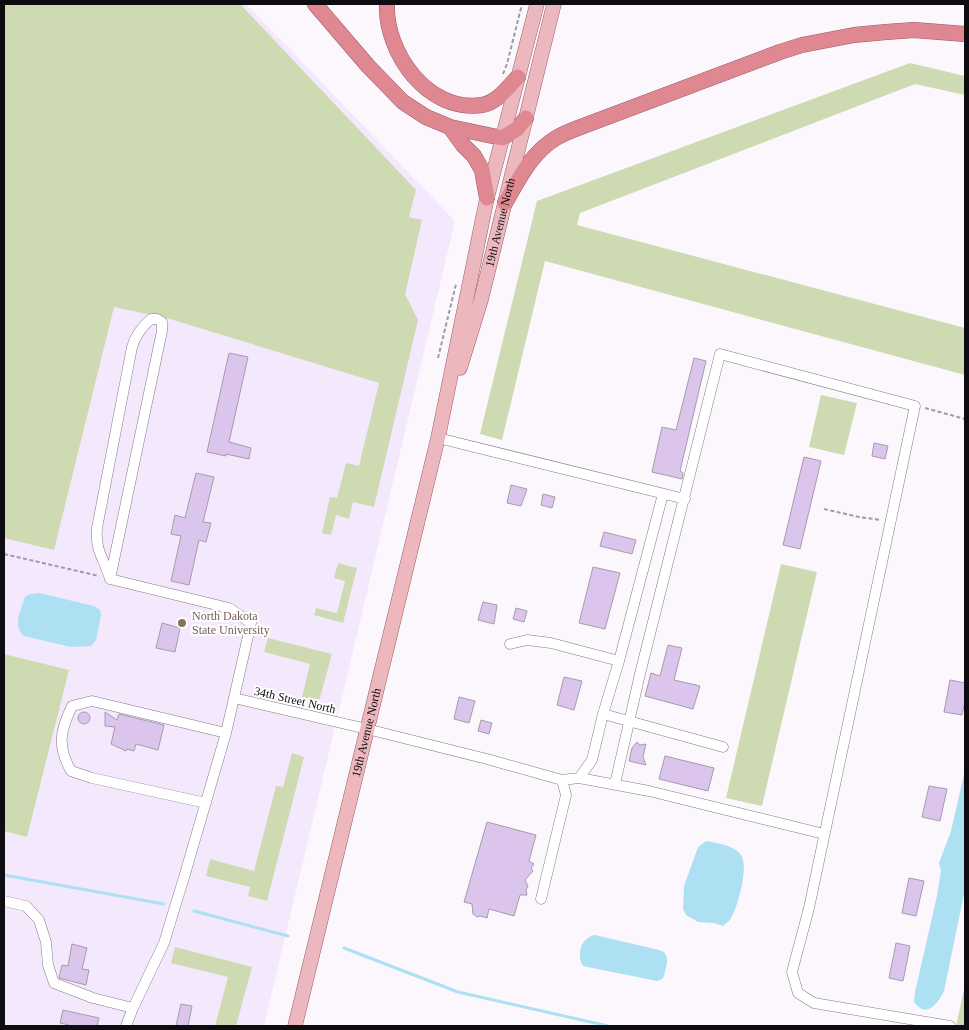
<svg xmlns="http://www.w3.org/2000/svg" width="969" height="1030" font-family="'Times New Roman',serif">
<rect width="100%" height="100%" fill="#fbf7fd"/>
<path fill="#f4e8fd" d="M4 4H246L455 221 264 1026H4Z"/>
<path fill="#cedbb2" d="M4 4H240L416 190 409 217 422 220 405 294 418 320 374 507 353 502 349 519 336 515 331 535 322 533 330 497 337 498 346 463 359 466 379 383 170 319 114 307 54 550 4 538Z
M910 63 965 76V95L915 84 580 213 577 225 965 328V375L545 261 502 440 480 434 537 201Z
M821 395 857 403 844 455 809 447Z
M338 563 357 568 343 623 314 615 316 608 337 613 345 581 334 578Z
M781 564 817 572 762 806 726 798Z
M268 638 332 654 319 701 302 697 310 664 264 652Z
M4 654 69 670 27 837 4 831Z
M292 753 304 757 267 901 248 896 250 887 206 876 210 859 254 871 276 786 283 787Z
M175 947 252 967 236 1026H215L228 977 171 963Z
M965 985V1026H956Z"/>
<path fill="#ace0f2" d="M39 593 94 606 100 610 101 615 96 640 91 646 71 647 24 636C12 626 21 610 25 597L30 594Z
M965 770V889L944 991C938 1004 926 1019 914 1002L915 992 937 896 941 871 939 863 951 831Z
M706 841C717 843 734 845 741 855 749 867 738 906 731 918 729 922 726 923 723 926L714 923 698 922 686 915 683 909 684 886 698 847Z
M595 935 659 950 664 952 667 957V963L664 976 662 979 657 981 583 966C576 955 581 937 595 935Z"/>
<g fill="none" stroke-linecap="round" stroke-linejoin="round">
<path stroke="#ace0f2" stroke-width="3" d="M4 875 164 904
M194 911 288 936
M344 948 458 992 608 1026"/>
</g>
<path fill="#dcc5ec" stroke="#a49daa" d="M229 353 248 357 229 442 251 448 249 459 226 454V456L207 452Z
M694 358 706 361 680 471 683 473 682 479 652 472 662 427 676 430Z
M874 443 888 446 885 459 872 456Z
M804 457 821 461 800 549 783 545Z
M196 473 214 477 203 522 211 523 206 542 199 540 189 585 171 581 181 536 171 534 175 515 185 518Z
M511 485 527 489 521 506 507 503Z
M543 494 555 497 552 508 541 505Z
M604 532 636 540 632 554 600 546Z
M593 567 620 573 605 629 579 623Z
M483 602 497 605 494 624 478 620Z
M516 608 527 611 524 622 513 619Z
M162 623 180 628 175 652 156 648Z
M668 645 682 648 674 680 700 686 693 709 645 696 651 673 660 676Z
M564 677 582 681 574 710 557 705Z
M950 680 965 683V701L962 715 944 712Z
M459 697 475 701 469 723 454 719Z
M78 718a6 6 0 1 1 12 0a6 6 0 1 1-12 0Z
M105 712 117 720 119 714 164 725 158 750 136 744 134 751 127 749 126 751 111 744 115 727 105 726Z
M481 720 492 723 489 734 478 731Z
M637 742 640 745 646 744 643 757 646 765 629 761 632 748Z
M665 756 714 768 708 791 659 779Z
M929 786 947 789 940 821 922 817Z
M487 822 536 835 529 861 534 864 531 868 533 871 525 880 528 886 526 890 527 895H520L514 916 489 909 487 918 480 916 477 917 473 914 472 904 464 902Z
M909 878 924 881 916 916 902 913Z
M896 943 910 946 903 981 889 978Z
M72 944 87 948 82 969 89 970 86 985 59 978 62 965 68 966Z
M181 1004 192 1006 188 1026H176Z
M63 1010 99 1018 97 1026H68L69 1025 60 1023Z"/>
<g fill="none" stroke-linecap="round" stroke-linejoin="round">
<defs>
<path id="minor" d="M151 319H157L162 322V331L110 579C104 558 95 552 97 528L132 347C136 335 141 328 151 319Z
M438 438 685 499
M110 579 229 608 251 623 226 733 185 874 164 943 133 1008 126 1026
M510 644 527 640 551 643 619 661
M234 698 367 729 487 759 562 780 579 778 592 760 603 714 619 661 663 494
M603 714 723 747
M579 778 649 791 824 834
M615 784 640 674 720 354 915 406 809 908 792 972 798 993 814 1003 950 1026
M206 803 92 778 71 771C57 746 60 731 72 706L92 701 226 733
M541 899 566 795 562 780
M4 901 26 906 39 920 46 942 48 965 54 983 93 998 133 1008"/>
<g id="major">
<path id="s1" d="M460 368 481 300 554 4"/>
<path id="s2" d="M295 1026 438 438 487 198 537 4"/>
</g>
<path id="highway" d="M315 4 368 66 403 102 426 117 450 127 502 138 517 129 526 118
M387 4C385 53 428 113 482 105 497 103 508 87 518 77
M450 127 463 145 474 156 482 170 487 198
M505 203C519 179 531 153 556 138 563 134 570 131 578 128L780 52 802 45 854 35 886 32 914 30 965 34"/>
</defs>
<use href="#minor" stroke="#837b88" stroke-width="11"/>
<use href="#major" stroke="#975d65" stroke-width="15"/>
<use href="#highway" stroke="#975d65" stroke-width="16"/>
<path stroke="#9f9ba1" stroke-width="2" stroke-dasharray="4 2.5" stroke-linecap="butt" d="M503 74 507 64 522 4
M438 358 456 284
M925 408 965 419
M824 509 859 517 881 520
M4 554 99 576"/>
<use href="#minor" stroke="#fff" stroke-width="10"/>
<use href="#major" stroke="#ecb8be" stroke-width="14"/>
<use href="#highway" stroke="#e08892" stroke-width="15"/>
</g>
<circle fill="#8d6e63" stroke="#fff" stroke-width="2" cx="182" cy="623" r="5"/>
<g text-anchor="middle" stroke-width="4" stroke-linejoin="round" paint-order="stroke">
<g font-size="12" fill="#0f0c11" stroke="#fff">
<text dy="4" stroke="none"><textPath href="#s1" startOffset="151">19th Avenue North</textPath></text>
<text transform="translate(295 700) rotate(13)" y="4">34th Street North</text>
<text dy="4" stroke="none"><textPath href="#s2" startOffset="302">19th Avenue North</textPath></text>
</g>
<g font-size="12" fill="#785e54" stroke="#fff" text-anchor="start">
<text x="192" y="620">North Dakota<tspan x="192" dy="14">State University</tspan></text>
</g>
</g>
<rect width="969" height="1030" fill="none" stroke="#0f0c11" stroke-width="10"/>
</svg>
